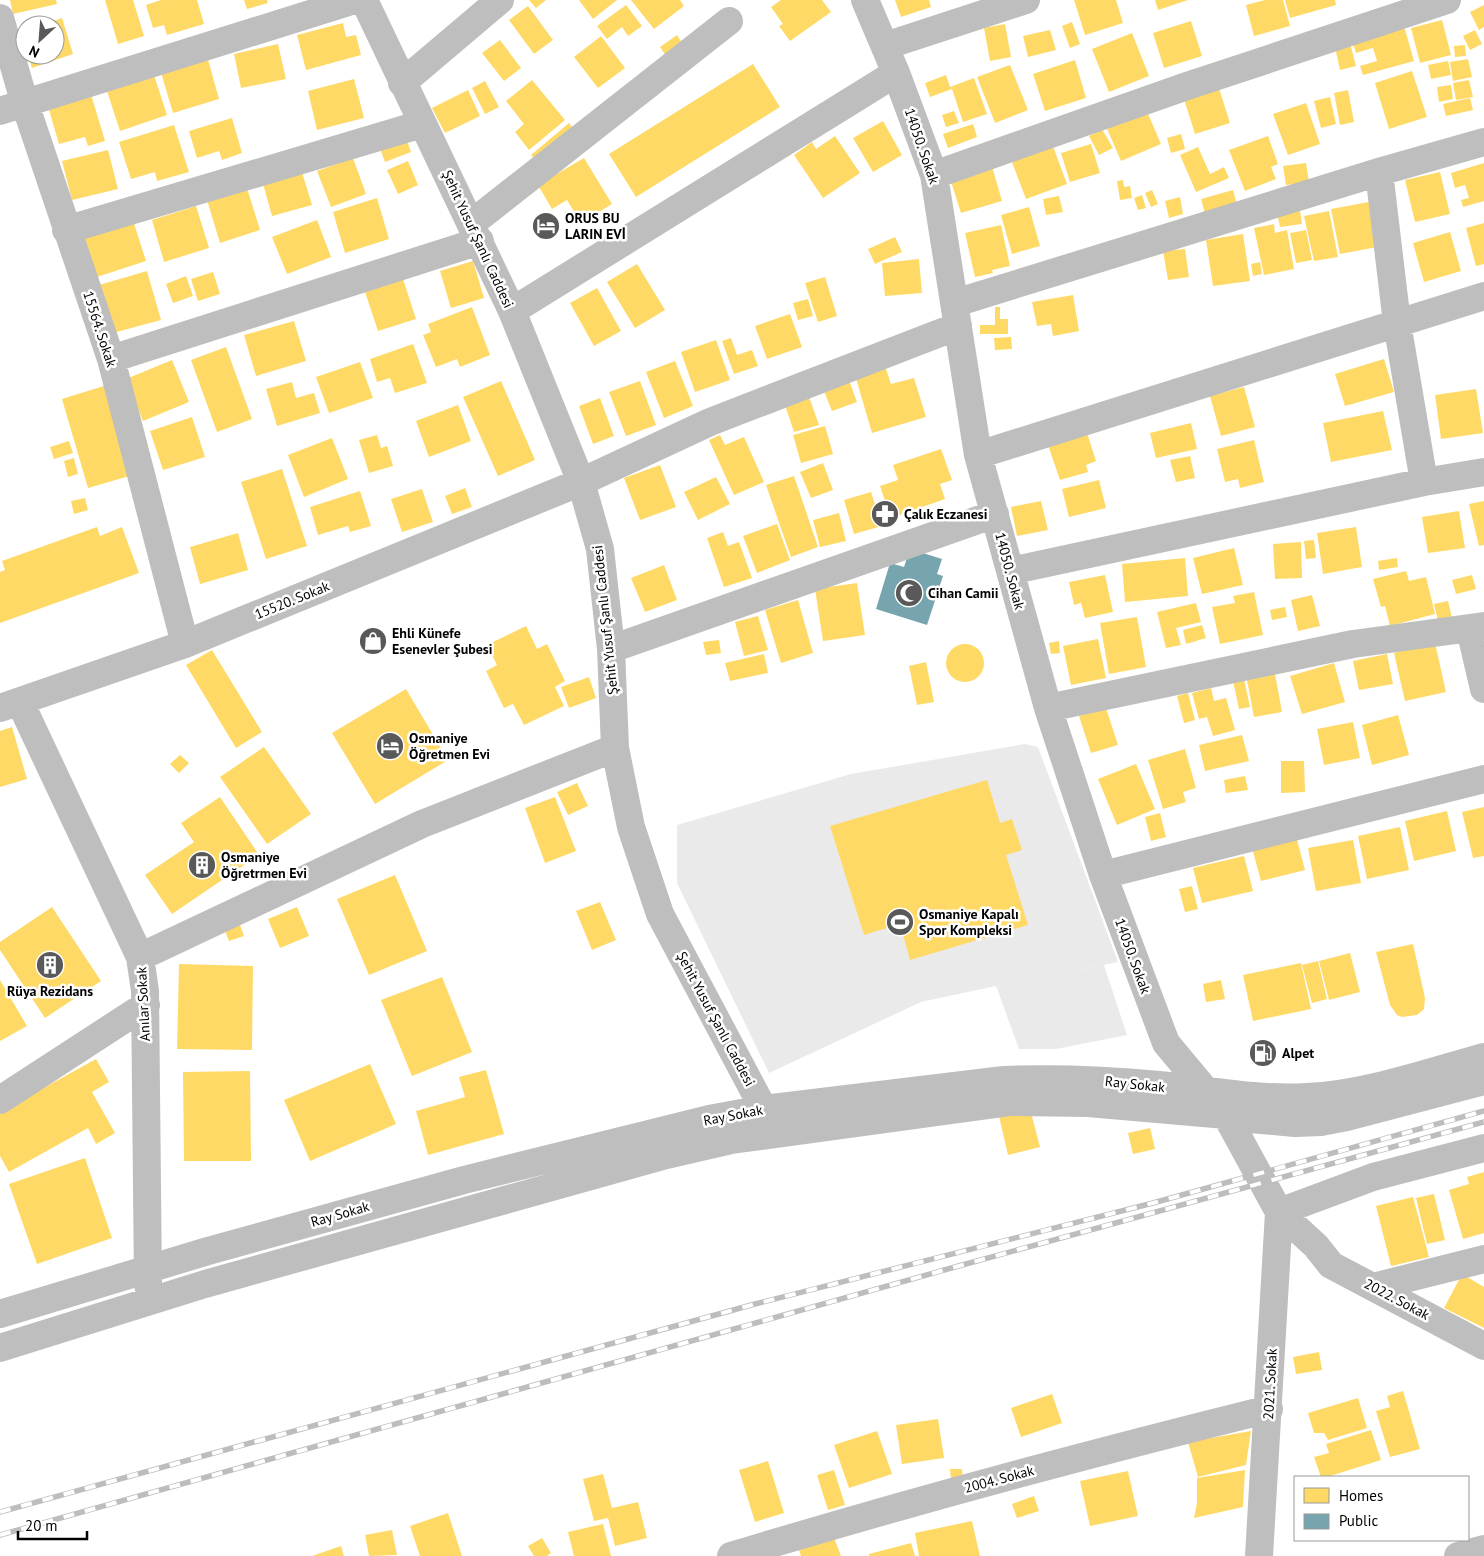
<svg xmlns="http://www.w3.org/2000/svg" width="1484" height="1556" font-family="'PT Sans',sans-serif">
<rect width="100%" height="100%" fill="#fff"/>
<path fill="#eaeaea" d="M1025 744 1038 747 1118 962 998 986 1104 965 1127 1035 1056 1049H1019L996 986 921 1002 769 1073 677 883V825L851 774Z"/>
<path fill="#ffd966" d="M10 0H56L57 4 13 14Z
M105 0H133L144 36 118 44Z
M161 0H197L204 24 167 35 164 25 153 28 146 5Z
M244 0H267L268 3 247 9Z
M529 0H546L536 8Z
M579 0H617L593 19Z
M631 0H680L684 6 654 29Z
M781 0H822L831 12 790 41 779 26 783 24 771 7Z
M895 0H929L931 7 901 17Z
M1074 0H1116L1123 23 1085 35Z
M1155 0H1188L1158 10Z
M1265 0H1283L1290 26 1254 36 1246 5Z
M1285 0H1335L1336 5 1290 18Z
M626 5 642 26 628 36 622 27 607 39 597 26Z
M1484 5V27L1479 30 1470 12Z
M528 6 553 40 534 54 509 20Z
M62 18 73 54 32 68 28 55H55V25H42Z
M1442 20 1451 55 1420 63 1411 28Z
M1191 21 1202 56 1164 68 1153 33Z
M1072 22 1080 44 1070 48 1062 26Z
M343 23 346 37 356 35 361 55 306 70 297 35Z
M1005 24 1011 57 990 61 984 28Z
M1404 26 1414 61 1363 75 1360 66 1377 61 1373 48 1356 53 1352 40Z
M1050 30 1056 50 1028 57 1023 36Z
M1475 30 1482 44 1470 50 1463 36Z
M1132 33 1149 76 1109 92 1092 49Z
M677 35 685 48 668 59 660 47Z
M601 36 625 68 598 88 574 57Z
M500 40 521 68 504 81 482 53Z
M1350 43 1356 66 1340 70 1335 47Z
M278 44 286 79 241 88 234 54Z
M1465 45 1466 56 1455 57 1454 46Z
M207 56 219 99 173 113 160 69Z
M1468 59 1472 77 1453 81 1450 62Z
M1075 60 1086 98 1045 111 1033 74Z
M1448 61 1451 75 1431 79 1428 65Z
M753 64 780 107 636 197 609 154Z
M1010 65 1028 110 995 123 977 77Z
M152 69 167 115 120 131 105 85Z
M1412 71 1427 117 1389 129 1375 83Z
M946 75 950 87 974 78 987 114 963 122 952 89 930 97 925 83Z
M354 79 364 118 317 130 308 91Z
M532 80 565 120 529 150 515 132 524 124 506 101Z
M1469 80 1473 97 1456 100 1453 83Z
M485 81 499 107 485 114 472 88Z
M1218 85 1230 123 1195 134 1183 96Z
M1451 85 1453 99 1439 102 1437 87Z
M468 90 480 116 445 133 432 108Z
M1348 90 1354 122 1340 125 1334 93Z
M90 91 105 141 88 146 85 137 59 144 47 103Z
M1330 97 1336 124 1321 128 1314 101Z
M1470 98 1473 110 1446 116 1443 104Z
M1306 103 1320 144 1288 155 1273 114Z
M1145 107 1161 144 1121 161 1105 124Z
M954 111 959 123 946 127 942 115Z
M232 118 242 153 222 160 219 151 197 158 189 131Z
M883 121 902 155 873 172 853 138Z
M569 123 576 132 538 163 531 155Z
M973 124 977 137 948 148 943 134Z
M174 125 189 172 157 181 155 172 131 179 119 142Z
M1102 129 1113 148 1099 155 1089 136Z
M1181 134 1185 149 1171 153 1167 138Z
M405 135 411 152 385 162 379 146Z
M835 136 860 173 823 198 794 155 812 142 816 149Z
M1268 136 1278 164 1271 167 1276 179 1245 191 1229 150Z
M1051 141 1067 184 1026 199 1010 157Z
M1091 144 1100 173 1070 182 1061 153Z
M1198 147 1210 174 1224 167 1229 178 1196 192 1180 155Z
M108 150 118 189 72 200 62 161Z
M353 158 366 194 331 207 317 171Z
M584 158 612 204 581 223 567 200 552 209 538 185Z
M408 161 418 185 398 194 387 170Z
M991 163 1002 201 961 213 949 175Z
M1306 163 1309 182 1286 185 1283 166Z
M1484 163V201L1463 207 1461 200 1469 198 1465 185 1455 188 1451 173Z
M301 169 312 205 272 216 262 180Z
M1440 172 1450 214 1415 222 1405 180Z
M1123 180 1124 187 1130 186 1132 198 1120 200 1117 181Z
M247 188 260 230 220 243 207 200Z
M1152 190 1158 204 1151 207 1145 193Z
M1233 190 1237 205 1205 214 1201 199Z
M1142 195 1146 208 1138 210 1134 198Z
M1059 196 1063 212 1046 215 1043 199Z
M1180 197 1183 214 1169 218 1165 201Z
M377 198 389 239 345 253 333 212Z
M1369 202 1377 247 1340 254 1331 209Z
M1299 204 1302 224 1280 227 1276 208Z
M196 206 209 248 164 262 152 220Z
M1029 207 1040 246 1012 254 1001 215Z
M1329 211 1338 257 1314 261 1304 216Z
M131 214 146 261 97 277 82 229Z
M317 220 331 257 287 274 272 237Z
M1484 223V264L1476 266 1466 228Z
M1274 224 1275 233 1287 230 1294 269 1264 275 1254 228Z
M1001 225 1010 266 992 270 993 273 975 277 965 233Z
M1306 230 1312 260 1296 263 1290 233Z
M1450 232 1461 271 1424 282 1413 243Z
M1243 234 1250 281 1213 286 1206 240Z
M895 237 902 252 875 264 868 249Z
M1185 249 1189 277 1168 280 1163 251Z
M919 259 922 293 885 296 882 263Z
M473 261 484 298 451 308 440 271Z
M1260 262 1262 274 1253 276 1251 264Z
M637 264 665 310 635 328 607 282Z
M147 271 161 320 113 333 99 285Z
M213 272 220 294 198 301 191 279Z
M186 276 193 296 173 303 166 284Z
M825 277 837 316 818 322 805 283Z
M403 279 416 319 378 331 365 292Z
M597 288 621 331 594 346 570 303Z
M1073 295 1079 331 1053 336 1051 324 1037 326 1032 302Z
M808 299 813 316 798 320 793 303Z
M472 307 490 355 460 367 457 359 436 367 423 335 431 332 428 324Z
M995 307H1000V319H1008V334H980V325H995Z
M790 314 802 347 767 359 755 326Z
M294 321 306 361 256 376 244 335Z
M1011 337 1012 349 995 350 994 338Z
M731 338 737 355 752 350 758 366 734 374 722 341Z
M716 340 730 380 695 392 681 352Z
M413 344 427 383 395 393 390 378 377 382 370 359Z
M226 347 252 419 217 432 191 360Z
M1384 359 1394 392 1345 406 1335 374Z
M172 360 189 402 143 421 126 379Z
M675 361 693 406 664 418 646 372Z
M360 362 373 398 329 413 316 377Z
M885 366 891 384 914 378 926 417 872 433 855 375Z
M847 375 857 402 832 411 821 384Z
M501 381 535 460 498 476 463 397Z
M640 381 656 425 626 436 609 392Z
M292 382 296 398 314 393 320 413 277 426 266 389Z
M107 385 133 475 88 488 62 399Z
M1244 387 1255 427 1221 436 1210 396Z
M1476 389 1483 433 1441 439 1435 395Z
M807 391 819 425 794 432 783 399Z
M600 398 614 436 593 444 579 406Z
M458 405 471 441 429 457 416 421Z
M1383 411 1392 450 1331 462 1323 423Z
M192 417 205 457 163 470 150 431Z
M1191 423 1197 449 1156 458 1150 433Z
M825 426 833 454 801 463 793 435Z
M1087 433 1096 461 1086 465 1088 472 1060 480 1048 445Z
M377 435 381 448 387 446 393 466 369 473 359 440Z
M720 435 725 445 744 437 764 482 734 495 709 440Z
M332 438 348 479 304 497 288 455Z
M1254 440 1264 482 1240 488 1238 479 1225 482 1217 449Z
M69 441 73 453 54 459 50 447Z
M941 449 952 480 940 484 945 499 891 518 880 486 898 480 893 465Z
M1190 456 1195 478 1176 482 1170 460Z
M74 458 78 474 68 477 64 461Z
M823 463 833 490 811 498 800 472Z
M660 465 676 507 640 520 624 478Z
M282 469 307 546 266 559 241 482Z
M794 476 818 547 791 557 766 485Z
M716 477 730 504 698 520 684 492Z
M1099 480 1106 508 1069 517 1062 489Z
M465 488 472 507 452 514 445 496Z
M422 489 433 522 402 532 391 499Z
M360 491 371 526 350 532 348 526 318 535 310 507Z
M871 492 882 526 854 534 844 500Z
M85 498 88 510 74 514 71 501Z
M1041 501 1048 530 1017 536 1011 507Z
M1484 501V545L1479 546 1469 504Z
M1459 511 1465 548 1428 553 1422 517Z
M839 513 846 541 820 547 813 520Z
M777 524 790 560 757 573 743 536Z
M97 527 100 536 122 527 139 573 0 623V572L5 570 2 561Z
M1356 527 1362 567 1323 574 1317 533Z
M723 532 728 546 739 542 752 578 724 587 707 538Z
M238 533 248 570 200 584 190 547Z
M1314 540 1316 558 1306 559 1304 541Z
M1301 542 1302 578 1275 579 1273 544Z
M1234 548 1243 585 1202 594 1193 558Z
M1185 558 1188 596 1125 602 1122 564Z
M1397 558 1398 567 1379 570 1378 561Z
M664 565 677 600 645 612 631 578Z
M1406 571 1409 581 1426 577 1435 614 1390 626 1385 606 1381 607 1373 579Z
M1105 575 1113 612 1085 618 1081 603 1074 605 1069 582Z
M1472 575 1476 589 1456 594 1452 580Z
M857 583 865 635 823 641 815 589Z
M1254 592 1263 635 1220 644 1212 607 1235 603 1233 596Z
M1312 595 1320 626 1298 631 1291 600Z
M798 600 813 653 781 663 765 610Z
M1448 601 1452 618 1438 621 1434 604Z
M1196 603 1201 622 1176 628 1181 645 1166 648 1157 612Z
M1285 607 1287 617 1272 620 1270 610Z
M758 616 768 650 744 656 735 622Z
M1137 617 1146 667 1109 674 1100 623Z
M1202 625 1206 638 1186 644 1183 630Z
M526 626 537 649 547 644 565 681 555 687 564 706 524 725 513 704 504 708 486 671 497 665 487 645Z
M1098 639 1106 678 1071 685 1063 646Z
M719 640 721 653 706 655 703 642Z
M1059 641 1060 653 1051 654 1049 643Z
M1435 643 1446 692 1405 701 1394 653Z
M946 663a19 19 0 1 1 38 0a19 19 0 1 1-38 0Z
M212 650 262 732 236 748 186 665Z
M764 654 768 673 730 681 725 663Z
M1387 654 1393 684 1359 690 1353 661Z
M926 662 934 702 917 705 909 666Z
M1334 663 1345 702 1302 714 1290 676Z
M1275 674 1282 712 1254 717 1247 680Z
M589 677 596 698 569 708 561 687Z
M1244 679 1250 707 1239 709 1233 681Z
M1211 688 1214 701 1226 698 1235 730 1213 736 1207 717 1199 719 1192 693Z
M406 689 448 760 375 804 332 733Z
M1188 693 1195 720 1184 723 1177 696Z
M1106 708 1118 745 1091 753 1079 716Z
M1398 715 1409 755 1372 765 1362 725Z
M1353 722 1360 758 1324 765 1317 729Z
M12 727 27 779 0 787V731Z
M1242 735 1249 761 1205 771 1199 745Z
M264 747 311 814 267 844 220 777Z
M1185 749 1196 788 1183 792 1186 802 1163 809 1148 760Z
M180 755 189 763 179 773 170 764Z
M1281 761H1304L1305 792 1281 793Z
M1136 764 1155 809 1117 825 1098 779Z
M1245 776 1248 790 1226 793 1224 780Z
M987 780 1000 823 1012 819 1022 850 1006 855 1028 925 910 960 900 924 864 935 830 826Z
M577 783 588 806 568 815 557 792Z
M220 797 259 855 172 914 145 875 194 842 181 823Z
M555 797 576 851 545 863 525 808Z
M1484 807V856L1473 858 1462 812Z
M1447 811 1456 851 1414 861 1405 821Z
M1160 813 1166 837 1151 841 1145 817Z
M1400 827 1409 870 1367 879 1358 836Z
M1296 836 1305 870 1261 881 1252 848Z
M1353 840 1361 883 1316 891 1308 848Z
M1244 856 1253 891 1202 903 1193 868Z
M395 875 427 951 369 975 337 899Z
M1192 886 1198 909 1185 912 1179 889Z
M600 902 616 940 592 950 576 911Z
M52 907 101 981 45 1018 0 950V942Z
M297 907 309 936 280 948 268 919Z
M240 925 244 936 229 941 225 931Z
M1413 944 1425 998 1424 1009 1417 1015 1402 1017 1397 1015 1390 1005 1376 952Z
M1350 953 1360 992 1329 1000 1319 961Z
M1318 961 1327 999 1312 1003 1302 965Z
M1301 963 1311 1009 1253 1021 1243 975Z
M179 964 253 966 252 1050 177 1049Z
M442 977 472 1052 412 1076 381 1000Z
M0 980 27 1026 0 1041Z
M1221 980 1225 999 1206 1002 1203 984Z
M96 1059 109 1082 92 1092 115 1133 96 1144 88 1128 9 1172 0 1156V1112Z
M370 1064 396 1124 310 1161 284 1100Z
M486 1070 504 1134 428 1155 416 1111 465 1097 459 1077Z
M250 1071 251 1161H184L183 1072Z
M1029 1105 1040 1147 1008 1155 998 1112Z
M1150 1128 1155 1149 1133 1154 1128 1133Z
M85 1158 112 1238 37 1264 9 1184Z
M1484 1172V1233L1463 1239 1449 1190 1469 1184 1467 1177Z
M1434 1194 1445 1240 1427 1244 1416 1198Z
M1413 1197 1429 1257 1391 1266 1376 1206Z
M1462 1274 1484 1287V1328L1444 1308Z
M1319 1352 1322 1370 1296 1374 1293 1357Z
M1403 1391 1420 1449 1390 1457 1376 1411 1390 1407 1387 1396Z
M1052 1394 1062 1423 1021 1437 1011 1408Z
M1358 1398 1367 1428 1328 1440 1324 1433H1314L1308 1413Z
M938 1419 944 1458 902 1464 896 1425Z
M1371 1430 1381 1460 1327 1477H1321L1314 1457 1329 1453 1326 1444Z
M877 1431 892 1474 849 1488 834 1445Z
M1251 1431 1246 1465 1198 1477 1188 1442Z
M768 1461 784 1513 755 1522 739 1470Z
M950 1469H962L963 1479 951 1480Z
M834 1470 845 1505 828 1510 817 1475Z
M1245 1470 1243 1507 1194 1518 1197 1503V1478Z
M1128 1471 1138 1516 1090 1526 1080 1481Z
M603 1474 612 1508 638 1502 647 1538 615 1546 608 1518 594 1521 583 1479Z
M1034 1496 1039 1511 1017 1518 1012 1504Z
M448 1513 462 1556H420L410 1526Z
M972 1521 980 1556H919L915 1533Z
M603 1524 611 1556H574L568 1532Z
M392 1530 397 1555 369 1556 365 1535Z
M833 1535 841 1556H801L798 1547Z
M542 1538 551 1553 547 1556H534L528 1546Z
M911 1543 915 1556H869V1554Z
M341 1546 344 1556H312Z"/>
<path fill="#76a5af" d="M910 549 942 559 937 574 943 576 927 625 876 609 890 563 904 567Z"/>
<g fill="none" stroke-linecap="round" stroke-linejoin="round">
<path stroke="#bebebe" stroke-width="28" d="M364 0 512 311 581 482 600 549 611 649 615 748 631 827 660 914 771 1123
M865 0 896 73 934 175 978 455 1048 708 1103 875 1166 1043 1226 1115 1279 1212 1316 1246 1331 1265 1484 1346
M0 18 25 104 111 359 185 644
M885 46 1026 0
M402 83 500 0
M0 111 355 0
M1379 172 1397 323 1424 482
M934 175 1187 86 1447 0
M472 223 729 21
M66 230 422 124
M955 303 1379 172 1484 142
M512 311 896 73
M111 359 480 241
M978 455 1484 296
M1010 571 1424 482 1484 472
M1470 629 1484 689
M611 649 995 514
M20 702 140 957 145 991 148 1285
M0 708 185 644 581 482 710 422 958 326
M1048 708 1353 644 1484 626
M1103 875 1484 779
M140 957 422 824 615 748
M0 1100 146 1005
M1279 1212 1373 1177 1484 1148
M1373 1287 1484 1259
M0 1314 208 1251 464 1180 709 1119 763 1109 1004 1080C1057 1078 1107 1080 1159 1085 1208 1090 1258 1100 1307 1097 1363 1095 1429 1072 1484 1057
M0 1348 205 1284 666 1155 731 1140 1011 1102 1088 1103 1226 1115 1250 1119 1295 1123 1321 1122 1347 1117 1484 1081
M731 1556C909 1502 1088 1454 1269 1409
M1259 1556 1279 1212
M1458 1556 1484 1549"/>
<defs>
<path id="rail" d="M0 1512 755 1304 1153 1203 1484 1111
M0 1535 955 1267 1484 1122"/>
</defs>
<use href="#rail" stroke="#bdbdbd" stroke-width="5.5"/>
<use href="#rail" stroke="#fff" stroke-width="4" stroke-dasharray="11" stroke-linecap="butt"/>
</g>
<defs>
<symbol id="hotel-disc" viewBox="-11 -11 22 22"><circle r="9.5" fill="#595959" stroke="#fff"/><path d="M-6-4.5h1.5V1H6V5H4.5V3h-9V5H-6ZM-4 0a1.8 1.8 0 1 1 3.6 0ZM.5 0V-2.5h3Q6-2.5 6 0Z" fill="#fff"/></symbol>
<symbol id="pharmacy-disc" viewBox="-11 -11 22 22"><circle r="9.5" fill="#595959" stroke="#fff"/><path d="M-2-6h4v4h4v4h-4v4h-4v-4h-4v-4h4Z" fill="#fff"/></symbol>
<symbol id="mosque-disc" viewBox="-11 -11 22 22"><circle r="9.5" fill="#595959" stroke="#fff"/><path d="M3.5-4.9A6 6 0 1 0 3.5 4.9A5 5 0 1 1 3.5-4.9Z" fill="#fff"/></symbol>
<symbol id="shop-disc" viewBox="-11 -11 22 22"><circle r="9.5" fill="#595959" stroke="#fff"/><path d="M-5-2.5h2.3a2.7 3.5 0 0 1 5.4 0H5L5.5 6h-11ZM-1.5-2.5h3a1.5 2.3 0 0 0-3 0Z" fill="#fff"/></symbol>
<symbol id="building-disc" viewBox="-11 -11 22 22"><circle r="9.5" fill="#595959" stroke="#fff"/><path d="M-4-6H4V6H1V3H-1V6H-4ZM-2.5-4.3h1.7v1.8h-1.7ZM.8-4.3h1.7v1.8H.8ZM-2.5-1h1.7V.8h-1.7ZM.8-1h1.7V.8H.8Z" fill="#fff"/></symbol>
<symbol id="stadium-disc" viewBox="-11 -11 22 22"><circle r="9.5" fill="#595959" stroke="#fff"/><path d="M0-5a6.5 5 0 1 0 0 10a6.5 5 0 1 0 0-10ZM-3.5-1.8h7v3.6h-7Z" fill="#fff"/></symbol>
<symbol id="fuel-disc" viewBox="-11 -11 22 22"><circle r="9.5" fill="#595959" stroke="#fff"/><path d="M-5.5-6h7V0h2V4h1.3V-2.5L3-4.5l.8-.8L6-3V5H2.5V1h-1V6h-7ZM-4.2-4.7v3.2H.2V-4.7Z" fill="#fff"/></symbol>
</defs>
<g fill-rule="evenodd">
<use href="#hotel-disc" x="530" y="210" width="32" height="32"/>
<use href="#pharmacy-disc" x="869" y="498" width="32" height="32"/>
<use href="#mosque-disc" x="893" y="577" width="32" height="32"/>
<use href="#shop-disc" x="357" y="625" width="32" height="32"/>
<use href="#hotel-disc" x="374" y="730" width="32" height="32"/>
<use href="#building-disc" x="186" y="849" width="32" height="32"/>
<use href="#stadium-disc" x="884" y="906" width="32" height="32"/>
<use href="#building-disc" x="34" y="949" width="32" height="32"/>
<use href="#fuel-disc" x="1247" y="1037" width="32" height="32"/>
</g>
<g text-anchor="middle" stroke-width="5" stroke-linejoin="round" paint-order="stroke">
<g font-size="14" fill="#000" stroke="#fff">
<text transform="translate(922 146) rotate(71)" y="5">14050. Sokak</text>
<text transform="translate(478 239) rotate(65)" y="5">Şehit Yusuf Şanlı Caddesi</text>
<text transform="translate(100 329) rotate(72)" y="5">15564. Sokak</text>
<text transform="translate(1010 571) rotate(75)" y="5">14050. Sokak</text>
<text transform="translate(292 600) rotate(-22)" y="5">15520. Sokak</text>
<text transform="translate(605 620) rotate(-96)" y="5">Şehit Yusuf Şanlı Caddesi</text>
<text transform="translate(1133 956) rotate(70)" y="5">14050. Sokak</text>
<text transform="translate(143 1004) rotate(-93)" y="5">Anılar Sokak</text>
<text transform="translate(716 1019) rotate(62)" y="5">Şehit Yusuf Şanlı Caddesi</text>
<text transform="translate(1135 1084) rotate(6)" y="5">Ray Sokak</text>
<text transform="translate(733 1115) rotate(-11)" y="5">Ray Sokak</text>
<text transform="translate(340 1214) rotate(-16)" y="5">Ray Sokak</text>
<text transform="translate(1397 1299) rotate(28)" y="5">2022. Sokak</text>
<text transform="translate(1270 1384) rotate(-87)" y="5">2021. Sokak</text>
<text transform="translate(999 1479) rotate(-15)" y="5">2004. Sokak</text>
</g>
<g font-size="14" font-weight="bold" fill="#000" stroke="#fff" text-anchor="start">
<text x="565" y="223">ORUS BU<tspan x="565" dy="16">LARIN EVİ</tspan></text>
<text x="904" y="519">Çalık Eczanesi</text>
<text x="928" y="598">Cihan Camii</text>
<text x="392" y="638">Ehli Künefe<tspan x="392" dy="16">Esenevler Şubesi</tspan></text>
<text x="409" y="743">Osmaniye<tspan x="409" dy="16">Öğretmen Evi</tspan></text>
<text x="221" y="862">Osmaniye<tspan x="221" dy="16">Öğretrmen Evi</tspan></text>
<text x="919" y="919">Osmaniye Kapalı<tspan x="919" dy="16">Spor Kompleksi</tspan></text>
<text x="50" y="996" text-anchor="middle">Rüya Rezidans</text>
<text x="1282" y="1058">Alpet</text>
</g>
</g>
<rect x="1294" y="1476" width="175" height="65" fill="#ffffff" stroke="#999999"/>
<rect x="1304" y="1488" width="25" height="15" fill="#ffd966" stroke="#999999"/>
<text x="1339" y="1501" font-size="15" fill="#000000">Homes</text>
<rect x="1304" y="1514" width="25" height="15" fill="#76a5af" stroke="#999999"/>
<text x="1339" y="1526" font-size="15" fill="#000000">Public</text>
<g transform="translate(40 40) rotate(206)"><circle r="24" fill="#ffffff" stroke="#999999"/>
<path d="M0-4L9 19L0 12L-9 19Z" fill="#595959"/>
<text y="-8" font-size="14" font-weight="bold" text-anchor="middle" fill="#000000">N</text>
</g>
<path d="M18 1531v8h69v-8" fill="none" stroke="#000000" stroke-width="2.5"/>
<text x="25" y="1531" font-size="15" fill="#000000" stroke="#ffffff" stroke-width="4" paint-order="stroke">20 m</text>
</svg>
